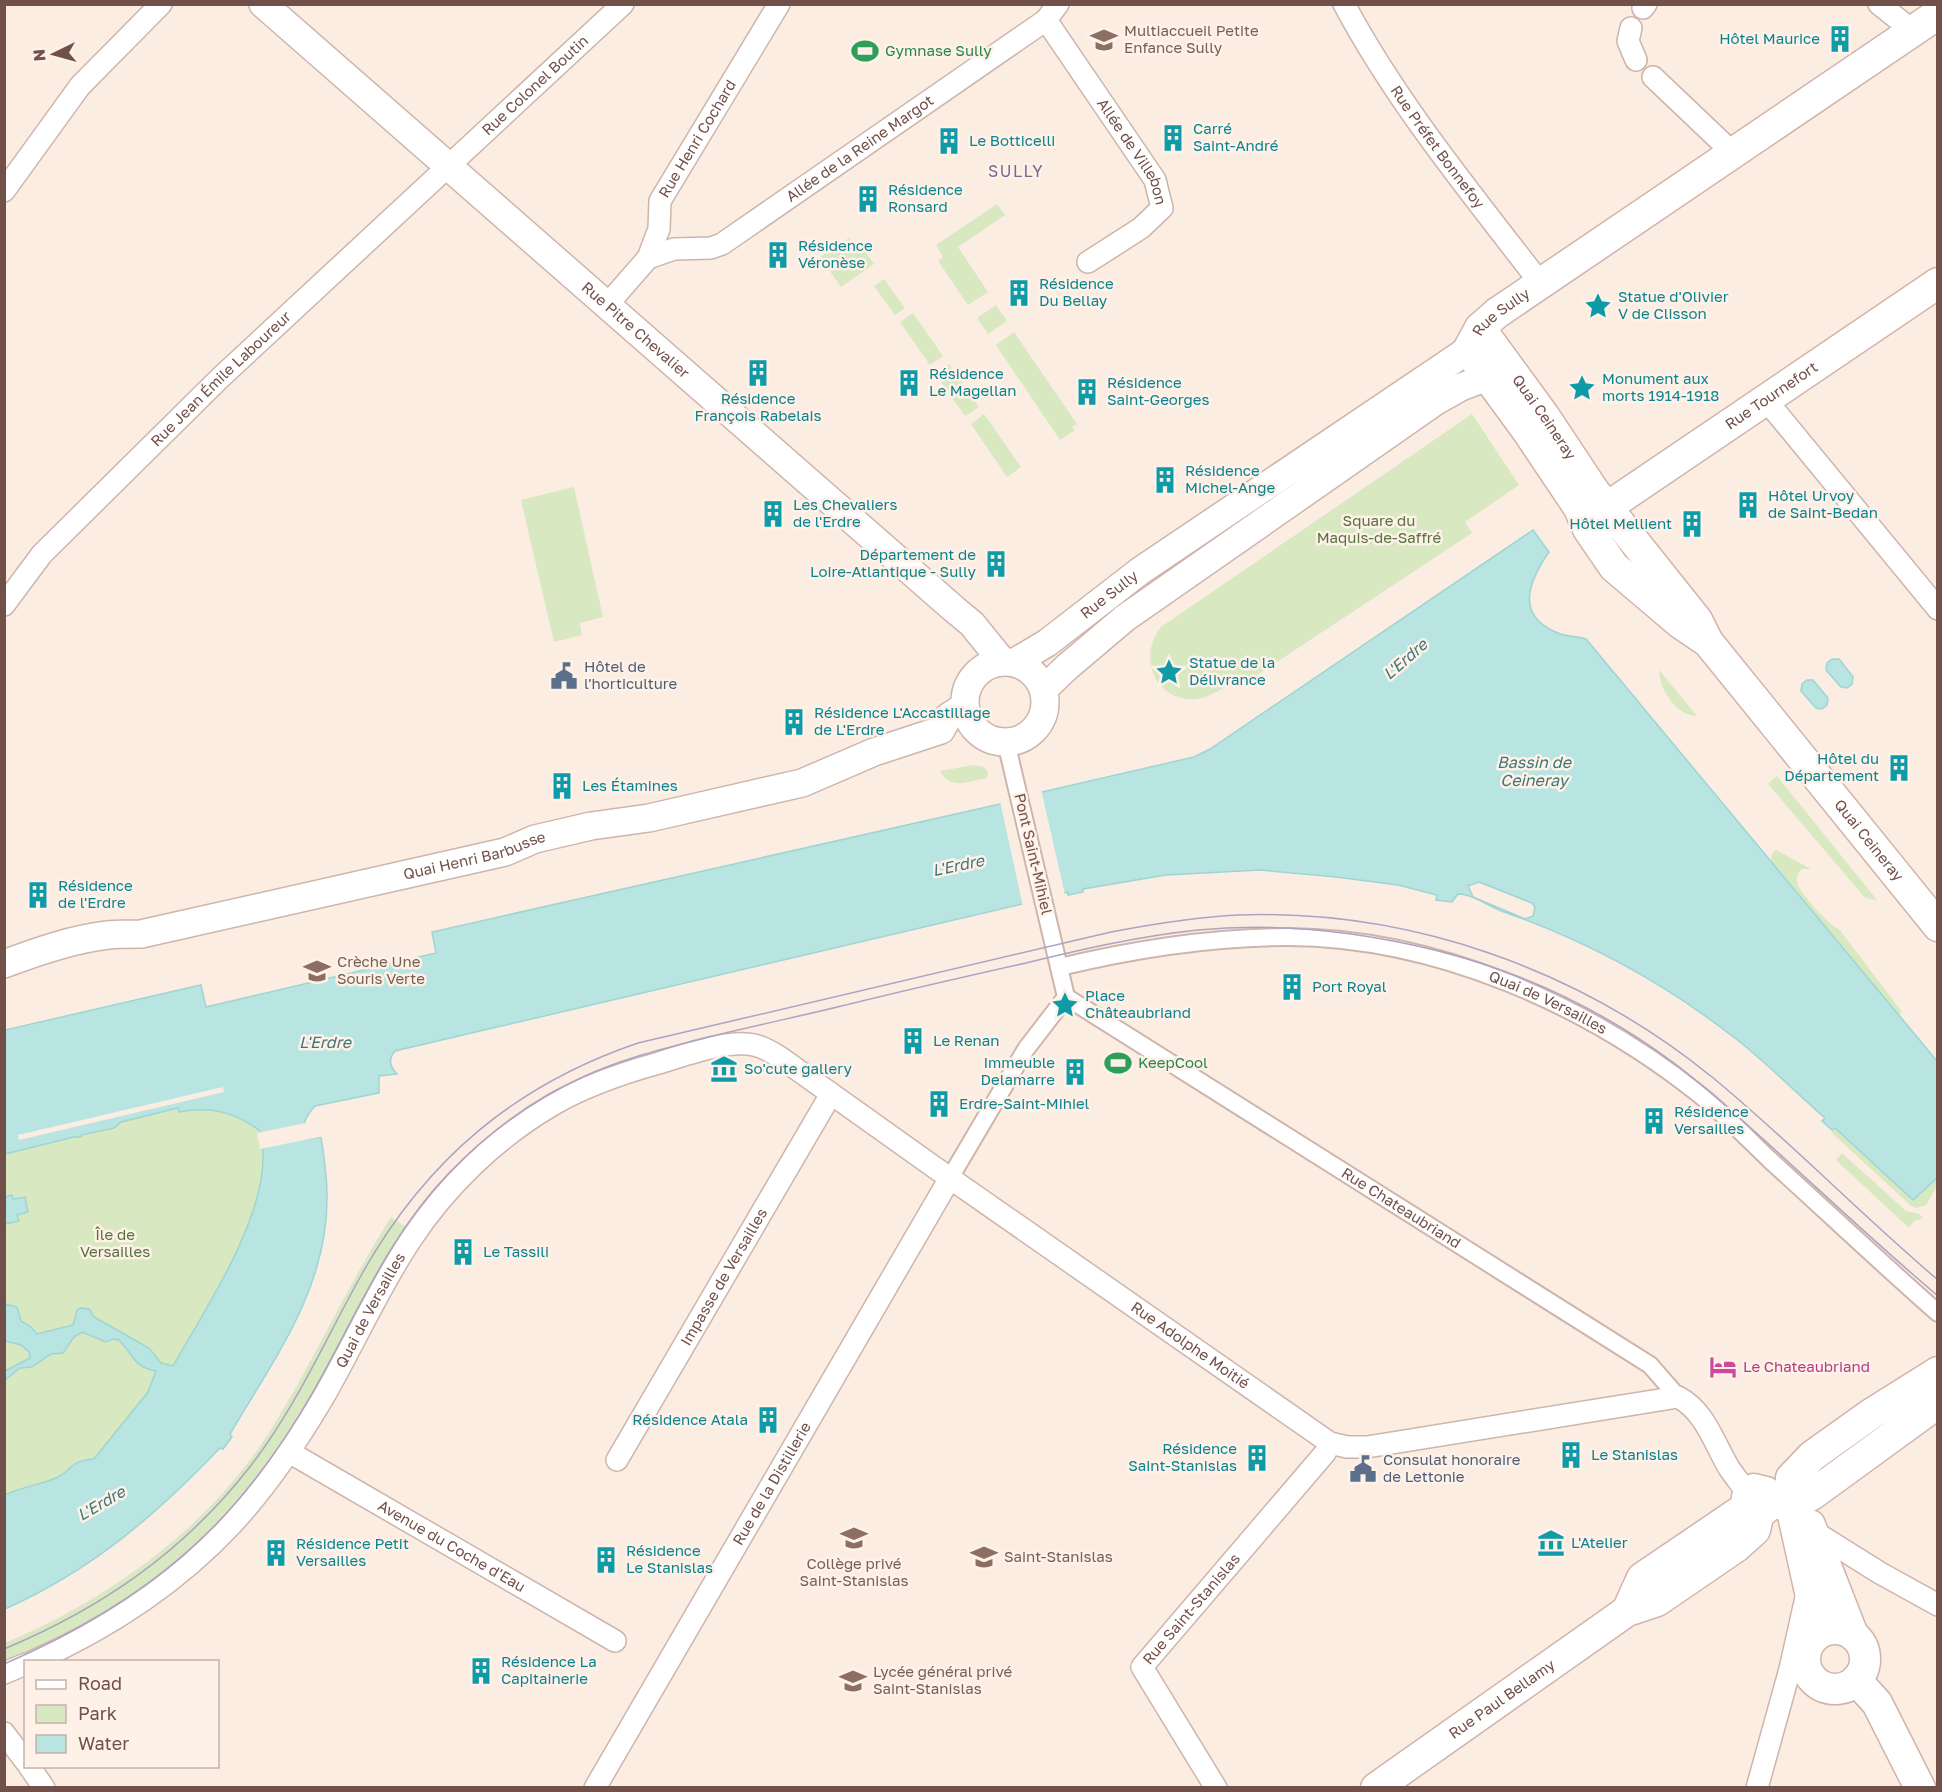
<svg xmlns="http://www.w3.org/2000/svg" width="1942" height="1792" font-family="'Golos Text',sans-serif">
<rect width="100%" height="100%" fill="#fbede2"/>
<path fill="#d8e8c1" d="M997 204 1005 215 958 247 988 292 968 305 938 261 943 257 936 245Z
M849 238 855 247 859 249 862 247 874 264 841 287 820 257Z
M884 279 905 308 895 315 874 286Z
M996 305 1007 321 988 334 977 318Z
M913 313 943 356 930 365 900 322Z
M1014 332 1077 424 1072 427 1075 430 1060 440 996 345Z
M949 364 979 407 965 416 935 373Z
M984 414 1021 467 1007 477 971 424Z
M1472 414 1519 485 1465 522 1472 533 1248 681 1243 674C1229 683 1214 697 1197 699 1155 703 1137 657 1161 627Z
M574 487 603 617 580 623 582 635 554 642 521 500Z
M1659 670 1697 716C1677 716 1659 689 1659 670Z
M974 765 984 767 988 772 987 778C969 781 950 791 940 771Z
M1777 776 1877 900 1866 898 1861 893 1768 784Z
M1776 850 1811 869H1802C1798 873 1796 876 1797 882 1798 891 1830 927 1839 929L1902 1012 1899 1015 1779 870 1771 860 1772 853Z
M179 1108 180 1112C210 1106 235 1112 260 1131 261 1140 264 1149 263 1159 262 1224 205 1310 173 1366L156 1371 149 1392 94 1459C68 1461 73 1470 56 1478 39 1485 21 1487 5 1495V1154L114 1128 121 1122Z
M1835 1128 1913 1200 1937 1178V1186L1926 1205 1916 1208 1910 1205 1833 1134 1832 1130Z
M1842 1153 1906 1211 1919 1214 1923 1218 1914 1221 1909 1228 1836 1160Z
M391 1217 409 1229 326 1377 245 1500 151 1589 5 1668V1643C109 1599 209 1528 270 1431 314 1361 347 1286 391 1217Z"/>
<path fill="#b8e4e2" stroke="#9ed5d3" stroke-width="1.5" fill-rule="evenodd" d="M1533 530 1549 552C1528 582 1515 616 1558 633 1567 637 1577 636 1586 639L1937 1061V1178L1913 1200 1835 1128 1832 1130 1822 1121 1825 1118C1795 1092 1767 1063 1736 1039 1666 984 1587 941 1504 912 1489 907 1473 894 1458 894L1452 902 1436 900 1437 895 1398 885 1336 877 1260 870 1166 875 1083 889V892L1068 895V892L1022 904 395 1051C388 1059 390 1067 397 1074L379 1076V1093L315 1106C303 1120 303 1122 306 1139L321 1137C324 1156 327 1176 327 1196 328 1288 274 1359 230 1434L232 1437 223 1449 220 1448C155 1516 92 1570 5 1609V1495C21 1487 39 1485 56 1478 73 1470 69 1461 94 1459L148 1392 156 1371C134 1368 133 1354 119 1340L113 1339 106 1342 82 1332 74 1337 63 1353 51 1354 32 1367 20 1368 5 1380V1371L30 1358 29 1352 21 1345 5 1341V1304L17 1307 21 1321 31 1327 37 1334 73 1325 77 1310 81 1308 89 1309 94 1317 149 1348 161 1363 173 1366C205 1310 262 1224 263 1159 264 1150 261 1140 260 1131 235 1112 210 1106 179 1112L178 1108 121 1122 114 1128 81 1135V1137H74L5 1154V1030L201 985 206 1007 436 953 432 932 1000 804 1042 792 1194 757 1210 749ZM1479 882 1532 903 1535 907 1533 916 1525 919 1473 897 1468 886Z
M1832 659H1839L1853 677 1852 684 1847 688 1841 687 1826 670 1827 663Z
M1807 680H1813L1828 698 1827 705 1822 709 1816 708 1801 691 1802 684Z
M12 1195 13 1199 25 1197 28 1212 17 1215 19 1221 5 1224V1206L6 1205 5 1197Z"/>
<path fill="#fbede2" d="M1041 789 1065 895 1023 907 1000 801Z
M223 1087 224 1092 19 1140 18 1135Z
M306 1123 308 1136 321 1134 324 1136 260 1149 257 1133Z"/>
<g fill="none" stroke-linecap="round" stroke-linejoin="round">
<defs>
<g id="pedestrian">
<path id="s1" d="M1060 967C1135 949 1211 937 1289 937 1436 938 1586 1004 1700 1095 1725 1115 1747 1138 1770 1160 1826 1211 1881 1263 1938 1313"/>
<path id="s2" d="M1066 997 1650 1365 1678 1397"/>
<path d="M950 1178 1026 1049 1066 997 1006 742"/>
</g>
<g id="minor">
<path id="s3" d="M1344 4C1398 105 1472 194 1541 284"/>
<path d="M1879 4 1913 31"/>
<path d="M1643 8 1646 4"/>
<path id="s4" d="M1046 20 1155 180 1162 208 1141 228 1088 262"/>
<path d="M1631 28 1628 41 1636 60"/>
<path d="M1653 77 1733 153"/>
<path d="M4 191 80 86 161 4"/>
<path id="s5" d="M648 258 674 249 711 248 722 244 1046 20 1058 4"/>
<path id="s6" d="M607 305 648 258 659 229 660 201 779 4"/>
<path d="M1766 400 1938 609"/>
<path id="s7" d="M4 605 42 554 220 378 623 4"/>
<path id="s8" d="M289 1452 615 1641"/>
<path id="s9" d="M617 1460 831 1094"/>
<path d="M1813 1531 1880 1573 1938 1605"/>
<path id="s10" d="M32 1662C107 1629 177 1583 233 1523 268 1485 297 1442 323 1398 353 1346 377 1291 410 1241 446 1186 497 1137 554 1104 587 1085 623 1073 659 1063 684 1055 729 1039 754 1045 764 1047 773 1053 781 1058L934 1167 1330 1443 1347 1447H1367L1678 1397C1705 1411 1714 1443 1729 1468 1735 1477 1742 1485 1748 1494"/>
<path d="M4 1673 26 1664"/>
<path d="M4 1733 26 1762"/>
<path d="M29 1766 44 1788"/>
<path id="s11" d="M595 1788 950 1178"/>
<path id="s12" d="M1216 1788 1142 1667 1325 1453 1330 1443"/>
<path d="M1757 1788 1790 1669 1807 1593"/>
</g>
<g id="tertiary">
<path id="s13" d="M263 4 954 609 972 624 1002 661"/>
<circle cx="1005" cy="702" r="40"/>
<path id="s14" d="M1015 662 1047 643 1140 571 1468 350"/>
<path d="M1044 689 1067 667 1125 618 1436 401 1461 387 1487 377"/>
<path id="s15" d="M4 964C38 951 73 939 108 935 119 934 130 934 141 934L505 852 535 839 591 826 649 818 802 783 874 752 941 730 948 717 965 706"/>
</g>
<g id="secondary">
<path id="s16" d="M1480 328 1545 417 1594 491 1697 620 1708 642 1938 926"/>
<path id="s17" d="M1606 508 1938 283"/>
<path id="s18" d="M1708 642 1680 623 1614 567 1588 529 1579 508 1528 432 1468 350 1480 328 1497 313 1938 14"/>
<path d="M1772 1503 1791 1506 1813 1494 1938 1403"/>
<path d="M1810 1525 1853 1635"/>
<path d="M1627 1611 1642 1578 1748 1506"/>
<circle cx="1835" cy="1659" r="30"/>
<path d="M1819 1633 1791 1506V1478L1812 1456 1871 1414 1938 1372"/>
<path d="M1856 1680 1877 1703 1920 1788"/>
<path id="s19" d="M1376 1788 1627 1611 1657 1601 1736 1547 1755 1530 1759 1512C1769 1509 1772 1501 1766 1492L1754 1489 1748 1494C1744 1504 1749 1511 1759 1512"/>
</g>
</defs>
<use href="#pedestrian" stroke="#ceb5ac" stroke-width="20"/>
<use href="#minor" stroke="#ceb5ac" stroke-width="24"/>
<use href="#tertiary" stroke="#ceb5ac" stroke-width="30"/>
<use href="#secondary" stroke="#d1b3aa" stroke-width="33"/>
<use href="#pedestrian" stroke="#fff" stroke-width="16"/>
<use href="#minor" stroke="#fff" stroke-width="21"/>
<use href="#tertiary" stroke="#fff" stroke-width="27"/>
<use href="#secondary" stroke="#fff" stroke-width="30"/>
<path stroke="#ada2c4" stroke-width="1.5" d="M4 1649C102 1608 183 1552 249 1468 296 1408 326 1338 363 1272 427 1159 515 1085 638 1043L1111 932C1153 924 1195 917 1238 915 1410 909 1579 969 1712 1077 1790 1141 1861 1215 1938 1280
M4 1664C146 1603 238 1526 314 1390 356 1316 389 1234 450 1172 488 1133 533 1100 583 1077 626 1057 671 1047 717 1035 763 1024 809 1014 854 1003 911 989 968 976 1026 963 1083 949 1140 936 1198 930 1249 925 1300 927 1351 934 1472 951 1575 990 1674 1063 1708 1089 1740 1118 1772 1147 1827 1197 1881 1248 1938 1296"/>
</g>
<defs>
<symbol id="building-bare" viewBox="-9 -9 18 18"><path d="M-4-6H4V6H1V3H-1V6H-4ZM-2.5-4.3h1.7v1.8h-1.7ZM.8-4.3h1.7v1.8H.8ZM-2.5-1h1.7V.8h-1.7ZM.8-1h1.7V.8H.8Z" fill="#0f9aa8" stroke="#fef1e8" stroke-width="2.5" paint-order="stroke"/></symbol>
<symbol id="school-bare" viewBox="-9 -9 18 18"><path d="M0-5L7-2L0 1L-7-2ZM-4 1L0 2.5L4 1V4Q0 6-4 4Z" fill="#8d6e63" stroke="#fef1e8" stroke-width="2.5" paint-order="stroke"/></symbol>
<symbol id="stadium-bare" viewBox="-9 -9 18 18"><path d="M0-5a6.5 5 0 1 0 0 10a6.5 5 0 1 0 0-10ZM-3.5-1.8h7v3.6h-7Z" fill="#2e9e5b" stroke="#fef1e8" stroke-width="2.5" paint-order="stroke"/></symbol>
<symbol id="sight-bare" viewBox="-9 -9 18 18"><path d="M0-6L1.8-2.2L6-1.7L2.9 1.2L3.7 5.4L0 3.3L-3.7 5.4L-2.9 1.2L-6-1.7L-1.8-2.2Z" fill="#0f9aa8" stroke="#fef1e8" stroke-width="2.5" paint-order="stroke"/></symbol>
<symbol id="civic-bare" viewBox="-9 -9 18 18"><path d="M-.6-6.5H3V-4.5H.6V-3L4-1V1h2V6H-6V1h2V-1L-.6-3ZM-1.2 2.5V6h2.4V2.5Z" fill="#5c6f8a" stroke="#fef1e8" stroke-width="2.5" paint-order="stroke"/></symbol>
<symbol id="museum-bare" viewBox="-9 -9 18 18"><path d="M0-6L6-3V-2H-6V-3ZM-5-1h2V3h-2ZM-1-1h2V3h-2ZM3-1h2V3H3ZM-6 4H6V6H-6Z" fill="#0f9aa8" stroke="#fef1e8" stroke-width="2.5" paint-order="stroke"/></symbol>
<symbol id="hotel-bare" viewBox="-9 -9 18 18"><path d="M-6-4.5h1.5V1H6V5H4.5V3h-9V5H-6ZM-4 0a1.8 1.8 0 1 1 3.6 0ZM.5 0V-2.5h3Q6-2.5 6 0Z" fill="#d1479c" stroke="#fef1e8" stroke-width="2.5" paint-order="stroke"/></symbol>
</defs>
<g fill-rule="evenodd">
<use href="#building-bare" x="1821" y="20" width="38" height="38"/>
<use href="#school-bare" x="1085" y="21" width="38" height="38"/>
<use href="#stadium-bare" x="846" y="32" width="38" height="38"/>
<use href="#building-bare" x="1154" y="119" width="38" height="38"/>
<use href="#building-bare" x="930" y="122" width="38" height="38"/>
<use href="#building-bare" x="849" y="180" width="38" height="38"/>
<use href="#building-bare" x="759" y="236" width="38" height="38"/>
<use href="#building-bare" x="1000" y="274" width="38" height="38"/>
<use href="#sight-bare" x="1579" y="287" width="38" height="38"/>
<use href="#building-bare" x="739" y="354" width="38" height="38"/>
<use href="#building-bare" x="890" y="364" width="38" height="38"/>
<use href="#sight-bare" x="1563" y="369" width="38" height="38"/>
<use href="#building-bare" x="1068" y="373" width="38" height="38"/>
<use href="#building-bare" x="1146" y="461" width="38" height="38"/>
<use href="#building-bare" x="1729" y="486" width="38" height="38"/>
<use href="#building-bare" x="754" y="495" width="38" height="38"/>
<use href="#building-bare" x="1673" y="505" width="38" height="38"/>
<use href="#building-bare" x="977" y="545" width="38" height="38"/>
<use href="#sight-bare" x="1150" y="653" width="38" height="38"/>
<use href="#civic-bare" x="545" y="657" width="38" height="38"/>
<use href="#building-bare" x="775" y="703" width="38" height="38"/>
<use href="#building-bare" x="1880" y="749" width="38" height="38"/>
<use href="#building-bare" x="543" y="767" width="38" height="38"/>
<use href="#building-bare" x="19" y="876" width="38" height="38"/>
<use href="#school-bare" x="298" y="952" width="38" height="38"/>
<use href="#building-bare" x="1273" y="968" width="38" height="38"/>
<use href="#sight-bare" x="1046" y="986" width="38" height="38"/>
<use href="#building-bare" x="894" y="1022" width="38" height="38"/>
<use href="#stadium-bare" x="1099" y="1044" width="38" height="38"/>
<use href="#museum-bare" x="705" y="1050" width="38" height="38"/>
<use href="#building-bare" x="1056" y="1053" width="38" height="38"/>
<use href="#building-bare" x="920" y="1085" width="38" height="38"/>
<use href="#building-bare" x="1635" y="1102" width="38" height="38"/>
<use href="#building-bare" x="444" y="1233" width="38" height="38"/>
<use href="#hotel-bare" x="1704" y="1348" width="38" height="38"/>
<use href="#building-bare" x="749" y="1401" width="38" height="38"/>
<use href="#building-bare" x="1552" y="1436" width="38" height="38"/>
<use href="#building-bare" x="1238" y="1439" width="38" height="38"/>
<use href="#civic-bare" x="1344" y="1450" width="38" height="38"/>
<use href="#school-bare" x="835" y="1519" width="38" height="38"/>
<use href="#museum-bare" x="1532" y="1524" width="38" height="38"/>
<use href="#building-bare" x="257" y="1534" width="38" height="38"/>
<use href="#school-bare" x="965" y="1538" width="38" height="38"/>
<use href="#building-bare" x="587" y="1541" width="38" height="38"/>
<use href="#building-bare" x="462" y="1652" width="38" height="38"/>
<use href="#school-bare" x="834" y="1662" width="38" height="38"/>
</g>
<g text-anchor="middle" stroke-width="5" stroke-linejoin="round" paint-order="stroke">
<g font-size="15" fill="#785e54" stroke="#fef1e8" text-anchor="start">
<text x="1124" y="36">Multiaccueil Petite<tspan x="1124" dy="17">Enfance Sully</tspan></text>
<text x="337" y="967">Crèche Une<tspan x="337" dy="17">Souris Verte</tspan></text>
<text x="1004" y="1562">Saint-Stanislas</text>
<text x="854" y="1569" text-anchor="middle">Collège privé<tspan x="854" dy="17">Saint-Stanislas</tspan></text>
<text x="873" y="1677">Lycée général privé<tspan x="873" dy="17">Saint-Stanislas</tspan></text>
</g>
<g font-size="15" fill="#0d838f" stroke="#fef1e8" text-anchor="start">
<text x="1820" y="44" text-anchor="end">Hôtel Maurice</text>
<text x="1193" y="134">Carré<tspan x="1193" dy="17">Saint-André</tspan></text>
<text x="969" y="146">Le Botticelli</text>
<text x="888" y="195">Résidence<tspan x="888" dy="17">Ronsard</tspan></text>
<text x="798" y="251">Résidence<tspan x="798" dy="17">Véronèse</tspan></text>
<text x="1039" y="289">Résidence<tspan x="1039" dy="17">Du Bellay</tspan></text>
<text x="1618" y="302">Statue d'Olivier<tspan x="1618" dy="17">V de Clisson</tspan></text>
<text x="929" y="379">Résidence<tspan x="929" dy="17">Le Magellan</tspan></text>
<text x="1602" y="384">Monument aux<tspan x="1602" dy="17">morts 1914-1918</tspan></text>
<text x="1107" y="388">Résidence<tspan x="1107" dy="17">Saint-Georges</tspan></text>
<text x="758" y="404" text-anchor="middle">Résidence<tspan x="758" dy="17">François Rabelais</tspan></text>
<text x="1185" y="476">Résidence<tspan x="1185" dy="17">Michel-Ange</tspan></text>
<text x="1768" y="501">Hôtel Urvoy<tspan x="1768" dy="17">de Saint-Bedan</tspan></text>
<text x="793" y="510">Les Chevaliers<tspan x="793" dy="17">de l'Erdre</tspan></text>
<text x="1672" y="529" text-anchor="end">Hôtel Mellient</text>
<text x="976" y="560" text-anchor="end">Département de<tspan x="976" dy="17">Loire-Atlantique - Sully</tspan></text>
<text x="1189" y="668">Statue de la<tspan x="1189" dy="17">Délivrance</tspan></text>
<text x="814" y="718">Résidence L'Accastillage<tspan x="814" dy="17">de L'Erdre</tspan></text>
<text x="1879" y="764" text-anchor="end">Hôtel du<tspan x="1879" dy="17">Département</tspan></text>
<text x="582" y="791">Les Étamines</text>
<text x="58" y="891">Résidence<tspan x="58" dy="17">de l'Erdre</tspan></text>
<text x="1312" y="992">Port Royal</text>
<text x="1085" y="1001">Place<tspan x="1085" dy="17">Châteaubriand</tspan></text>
<text x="933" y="1046">Le Renan</text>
<text x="1055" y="1068" text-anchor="end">Immeuble<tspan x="1055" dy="17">Delamarre</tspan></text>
<text x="744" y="1074">So'cute gallery</text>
<text x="959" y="1109">Erdre-Saint-Mihiel</text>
<text x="1674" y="1117">Résidence<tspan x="1674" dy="17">Versailles</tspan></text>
<text x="483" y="1257">Le Tassili</text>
<text x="748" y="1425" text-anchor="end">Résidence Atala</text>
<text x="1237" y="1454" text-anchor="end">Résidence<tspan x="1237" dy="17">Saint-Stanislas</tspan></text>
<text x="1591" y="1460">Le Stanislas</text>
<text x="1571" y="1548">L'Atelier</text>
<text x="296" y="1549">Résidence Petit<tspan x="296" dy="17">Versailles</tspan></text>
<text x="626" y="1556">Résidence<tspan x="626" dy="17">Le Stanislas</tspan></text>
<text x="501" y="1667">Résidence La<tspan x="501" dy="17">Capitainerie</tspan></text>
</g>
<g font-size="15" fill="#27864d" stroke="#fef1e8" text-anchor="start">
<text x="885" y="56">Gymnase Sully</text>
<text x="1138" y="1068">KeepCool</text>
</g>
<g font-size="15" fill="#72504a" stroke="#fef1e8">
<text dy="5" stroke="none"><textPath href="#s7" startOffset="744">Rue Colonel Boutin</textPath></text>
<text dy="5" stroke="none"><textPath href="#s6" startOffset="194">Rue Henri Cochard</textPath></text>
<text dy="5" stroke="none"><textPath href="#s3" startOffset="171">Rue Préfet Bonnefoy</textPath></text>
<text dy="5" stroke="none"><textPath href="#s5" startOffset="244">Allée de la Reine Margot</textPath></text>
<text dy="5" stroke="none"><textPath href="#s4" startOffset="158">Allée de Villebon</textPath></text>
<text dy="5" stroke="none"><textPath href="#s18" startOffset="434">Rue Sully</textPath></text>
<text dy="5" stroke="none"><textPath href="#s13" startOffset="495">Rue Pitre Chevalier</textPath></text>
<text dy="5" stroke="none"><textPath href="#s7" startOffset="314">Rue Jean Émile Laboureur</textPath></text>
<text dy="5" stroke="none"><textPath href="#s17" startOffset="200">Rue Tournefort</textPath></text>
<text dy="5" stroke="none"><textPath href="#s16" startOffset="110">Quai Ceineray</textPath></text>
<text dy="5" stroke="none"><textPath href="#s14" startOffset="116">Rue Sully</textPath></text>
<text dy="5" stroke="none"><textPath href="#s16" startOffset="644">Quai Ceineray</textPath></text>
<text transform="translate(1033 854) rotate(77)" y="5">Pont Saint-Mihiel</text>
<text dy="5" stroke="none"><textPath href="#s15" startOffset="484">Quai Henri Barbusse</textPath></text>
<text dy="5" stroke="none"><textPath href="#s1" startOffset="501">Quai de Versailles</textPath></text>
<text dy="5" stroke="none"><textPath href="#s2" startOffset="396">Rue Chateaubriand</textPath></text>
<text dy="5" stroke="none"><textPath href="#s9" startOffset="212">Impasse de Versailles</textPath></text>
<text dy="5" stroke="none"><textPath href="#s10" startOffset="500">Quai de Versailles</textPath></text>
<text dy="5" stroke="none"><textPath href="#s10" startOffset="1521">Rue Adolphe Moitié</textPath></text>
<text dy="5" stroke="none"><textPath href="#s11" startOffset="352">Rue de la Distillerie</textPath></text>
<text dy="5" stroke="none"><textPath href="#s8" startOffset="188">Avenue du Coche d'Eau</textPath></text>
<text dy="5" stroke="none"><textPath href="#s12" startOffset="218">Rue Saint-Stanislas</textPath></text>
<text dy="5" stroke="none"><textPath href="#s19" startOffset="154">Rue Paul Bellamy</textPath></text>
</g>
<g font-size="15" fill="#587240" stroke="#fef1e8">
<text x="1379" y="526">Square du<tspan x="1379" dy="17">Maquis-de-Saffré</tspan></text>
<text x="115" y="1240">Île de<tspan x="115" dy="17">Versailles</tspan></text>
</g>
<g font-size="15" fill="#4e5e75" stroke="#fef1e8" text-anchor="start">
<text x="584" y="672">Hôtel de<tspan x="584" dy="17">l'horticulture</tspan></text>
<text x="1383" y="1465">Consulat honoraire<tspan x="1383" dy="17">de Lettonie</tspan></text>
</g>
<g font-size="15" fill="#b23c85" stroke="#fef1e8" text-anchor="start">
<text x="1743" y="1372">Le Chateaubriand</text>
</g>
<g font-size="16" letter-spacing="1.5" fill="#7c6595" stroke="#fef1e8">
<text x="1016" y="177">SULLY</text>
</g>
<g font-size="16" font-style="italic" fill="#3e7776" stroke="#fef1e8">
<text transform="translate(1405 659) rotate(-41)" y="6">L'Erdre</text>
<text x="1534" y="768">Bassin de<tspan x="1534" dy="18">Ceineray</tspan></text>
<text transform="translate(958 865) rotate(-12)" y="6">L'Erdre</text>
<text x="325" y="1048">L'Erdre</text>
<text transform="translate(101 1503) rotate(-30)" y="6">L'Erdre</text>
</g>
</g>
<rect width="1942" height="1792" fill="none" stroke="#72504a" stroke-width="12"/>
<rect x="24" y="1660" width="195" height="108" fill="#fef1e8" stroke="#c6b1a9" stroke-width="1.5"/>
<rect x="36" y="1680" width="30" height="9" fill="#ffffff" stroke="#c6b1a9" stroke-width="1.5"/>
<text x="78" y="1690" font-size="18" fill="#72504a">Road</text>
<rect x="36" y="1705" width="30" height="18" fill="#d8e8c1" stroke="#c6b1a9" stroke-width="1.5"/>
<text x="78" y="1720" font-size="18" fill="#72504a">Park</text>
<rect x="36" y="1735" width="30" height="18" fill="#b8e4e2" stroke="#c6b1a9" stroke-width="1.5"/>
<text x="78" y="1750" font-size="18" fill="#72504a">Water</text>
<g transform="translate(54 54) rotate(265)" stroke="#fef1e8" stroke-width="4.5" paint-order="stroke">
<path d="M0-4.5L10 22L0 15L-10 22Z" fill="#72504a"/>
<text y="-9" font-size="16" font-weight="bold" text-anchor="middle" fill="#72504a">N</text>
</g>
</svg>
